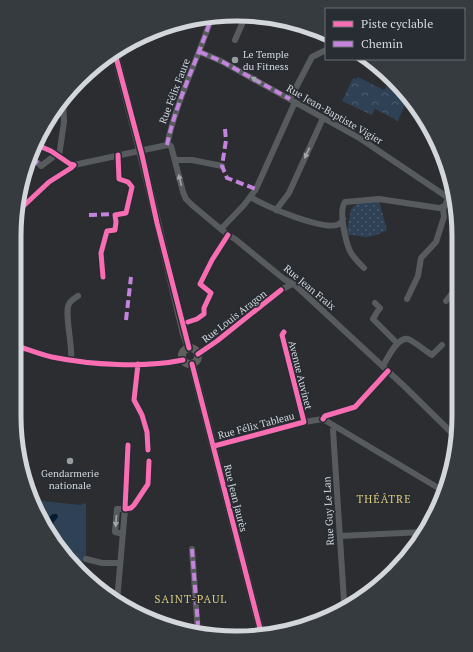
<svg xmlns="http://www.w3.org/2000/svg" width="473" height="652" font-family="'PT Serif',serif">
<defs>
<pattern id="forest-crowns" width="20" height="18" patternUnits="userSpaceOnUse"><rect width="20" height="18" fill="#2f4155"/><path d="M2 6a3 3 0 1 1 6 0M12 15a3 3 0 1 1 6 0" fill="none" stroke="#4c5c6d"/></pattern>
<pattern id="garden-dots" width="8" height="8" patternUnits="userSpaceOnUse"><rect width="8" height="8" fill="#2f4155"/><path d="M2 2h.1M6 6h.1" fill="none" stroke="#4c5c6d" stroke-width="1.8" stroke-linecap="round"/></pattern>
<pattern id="water-ripples" width="26" height="14" patternUnits="userSpaceOnUse"><rect width="26" height="14" fill="#061a32"/><path d="M2 4q2-2 4 0t4 0M15 11q2-2 4 0t4 0" fill="none" stroke="#293b4f"/></pattern>
</defs>
<rect width="100%" height="100%" fill="#2b2d30"/>
<path fill="#2f4155" d="M34 500 80 505 86 503V562L70 560 51 539Z"/>
<path fill="url(#forest-crowns)" d="M358 77 384 90 388 84 399 89 408 97 398 121 375 109 372 115 342 101 353 78 356 79Z"/>
<path fill="url(#garden-dots)" d="M379 201 387 230C381 233 373 237 366 237 359 237 353 233 346 236L351 209 358 203Z"/>
<path fill="url(#water-ripples)" d="M53 514H57L58 517 51 526 47 530 43 520H45Z"/>
<g fill="none" stroke-linecap="round" stroke-linejoin="round">
<path stroke="#585b5e" stroke-width="6" d="M247 17 276 19
M235 40 245 17
M200 52 221 61 361 139 456 203
M290 99 312 57 326 50
M37 145 51 151 70 164 74 165
M167 145 171 146 183 192 186 199 192 205 228 235 235 239 284 279 295 285 404 386 457 438
M167 145C176 102 197 61 211 19
M59 156 64 122 63 101
M175 160H192L222 166
M38 163 41 166 53 157 55 154
M251 197C263 206 326 232 339 224 341 223 342 221 343 219
M276 210 289 193 323 118
M17 212 49 182 71 168 74 165 167 145
M221 229 244 205 256 189 295 102
M364 268C359 263 355 259 351 253 346 244 338 211 345 202L379 199 439 208 445 206 448 198
M407 299 418 276 421 258 436 242 444 217 443 208
M446 301 458 286
M375 303 380 308 377 312 373 319 397 343
M284 332 282 335 304 422
M14 345C27 349 39 354 52 357 91 365 144 368 183 360
M198 354 217 341 281 290 292 284
M71 360C73 347 64 312 69 304 71 300 75 298 78 296
M138 364 134 400 142 415 147 432 148 450
M383 366C387 359 397 337 408 339 414 341 425 351 432 355L442 345
M323 419 445 492
M335 427 333 430 344 601 343 609
M214 446 304 422 323 419 325 416 353 408 357 405 388 371
M123 534 115 532 117 509H128L134 505 148 484 149 461
M340 536 424 532
M192 549 198 634
M86 559 102 563H120
M117 601 125 509 128 445"/>
<path stroke="#5f5f5c" stroke-width="8" d="M115 53 142 158 184 334 189 348
M182 356a8 8 0 1 1 16 0a8 8 0 1 1-16 0Z
M192 364 262 636"/>
<path stroke="#c483df" stroke-width="4" stroke-dasharray="8 4" stroke-linecap="butt" d="M200 52 221 61 290 99
M225 129 226 140 222 166 227 178 256 189
M167 145C176 102 197 61 211 19
M31 159 38 163
M89 215 119 214
M453 292 458 296
M126 320 131 277
M192 549 198 625"/>
<defs>
<path id="cycleway" d="M114 54 117 61 142 155 157 223 189 348
M17 212 49 182 71 168 74 165 70 164 51 151 37 145
M103 277 101 253 107 231 115 230 116 222 115 215 126 213 132 187 128 182 119 179 118 155
M188 322 197 319 204 314V308L211 293 200 284 212 260 228 235
M14 345C27 349 39 354 52 357 91 365 144 368 183 360
M198 354 217 341 281 290
M138 364 134 400 142 415 147 432 148 450
M192 364 262 636
M323 419 325 416 355 407 388 371
M128 445 125 509 131 508 134 505 148 484 149 461
M214 446 304 422 282 335 284 332"/>
</defs>
<use href="#cycleway" stroke="#282d33" stroke-width="8"/>
<use href="#cycleway" stroke="#f96db3" stroke-width="5"/>
</g>
<defs><path id="oneway-solid" d="M-6-.8H1V-3.2L6.5 0L1 3.2V.8H-6Z"/></defs>
<g fill="#a2a5a9">
<use href="#oneway-solid" transform="translate(256 80) rotate(-151)"/>
<use href="#oneway-solid" transform="translate(307 153) rotate(115)"/>
<use href="#oneway-solid" transform="translate(180 180) rotate(-104)"/>
<use href="#oneway-solid" transform="translate(116 521) rotate(95)"/>
</g>
<g fill="#989c9f" stroke="#282d33" stroke-width="1.5">
<circle cx="235" cy="60" r="4"/>
<circle cx="70" cy="461" r="4"/>
</g>
<g text-anchor="middle" stroke-width="3.5" stroke-linejoin="round" paint-order="stroke">
<g font-size="10" fill="#d3d7db" stroke="#282d33" text-anchor="start">
<text x="243" y="58">Le Temple<tspan x="243" dy="12">du Fitness</tspan></text>
<text x="70" y="477" text-anchor="middle">Gendarmerie<tspan x="70" dy="12">nationale</tspan></text>
</g>
<g font-size="10" fill="#d3d7db" stroke="#282d33">
<text transform="translate(174 91) rotate(-69)" y="4">Rue Félix Faure</text>
<text transform="translate(335 114) rotate(30)" y="4">Rue Jean-Baptiste Vigier</text>
<text transform="translate(310 287) rotate(40)" y="4">Rue Jean Fraix</text>
<text transform="translate(234 316) rotate(-38)" y="4">Rue Louis Aragon</text>
<text transform="translate(301 375) rotate(76)" y="4">Avenue Auvinet</text>
<text transform="translate(256 425) rotate(-15)" y="4">Rue Félix Tableau</text>
<text transform="translate(236 498) rotate(76)" y="4">Rue Jean Jaurès</text>
<text transform="translate(328 511) rotate(-93)" y="4">Rue Guy Le Lan</text>
</g>
<g font-size="11" letter-spacing="1" fill="#ddc87b" stroke="#282d33">
<text x="384" y="503">THÉÂTRE</text>
<text x="191" y="603">SAINT-PAUL</text>
</g>
</g>
<path d="M0 0H473V652H0ZM236 21H237A215 215 0 0 1 452 236V416A215 215 0 0 1 237 631H236A215 215 0 0 1 21 416V236A215 215 0 0 1 236 21Z" fill="#363b40" fill-rule="evenodd"/>
<path fill="none" stroke="#d3d7db" stroke-width="5" d="M236 21H237A215 215 0 0 1 452 236V416A215 215 0 0 1 237 631H236A215 215 0 0 1 21 416V236A215 215 0 0 1 236 21Z"/>
<rect x="325" y="8" width="140" height="52" fill="#282d33" stroke="#6c7176"/>
<rect x="333" y="21" width="20" height="6" fill="#f96db3" stroke="#6c7176"/>
<text x="361" y="28" font-size="12" fill="#d3d7db">Piste cyclable</text>
<rect x="333" y="41" width="20" height="6" fill="#c483df" stroke="#6c7176"/>
<text x="361" y="48" font-size="12" fill="#d3d7db">Chemin</text>
</svg>
